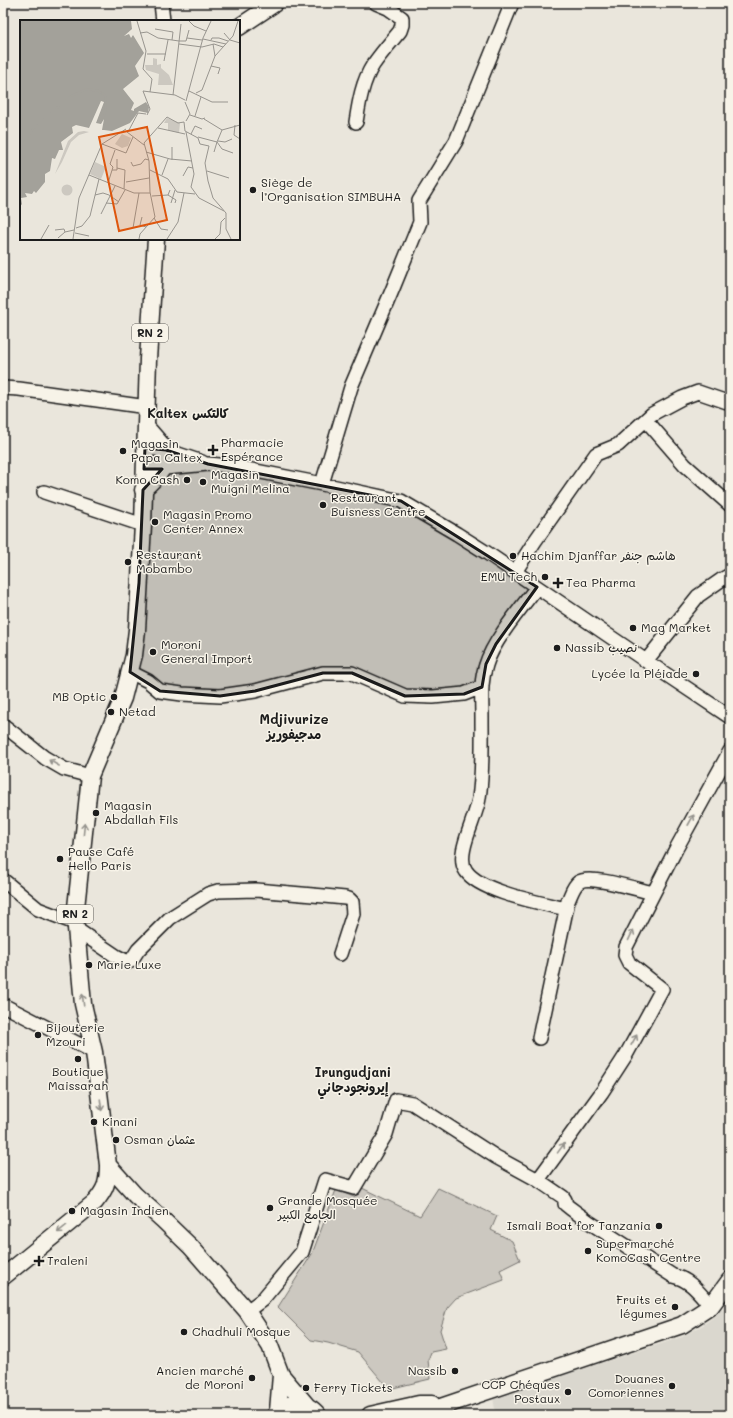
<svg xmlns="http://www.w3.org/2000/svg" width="733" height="1418" font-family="Mali,'Playpen Sans Arabic',sans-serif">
<rect width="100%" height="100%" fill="#eae6dc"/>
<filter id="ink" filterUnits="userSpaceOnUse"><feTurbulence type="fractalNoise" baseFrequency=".025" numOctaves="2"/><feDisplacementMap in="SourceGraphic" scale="8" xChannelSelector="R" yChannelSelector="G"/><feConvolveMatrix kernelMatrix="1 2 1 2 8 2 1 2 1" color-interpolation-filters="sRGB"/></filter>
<g filter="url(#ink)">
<path fill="#dad7ce" d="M730 1298V1415H496L493 1398 682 1337 703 1325 720 1312Z"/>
<path fill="#ccc8c0" stroke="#74726e" d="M360 1187 420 1216 438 1188 497 1216 491 1230 512 1241 520 1260 500 1270 504 1280 456 1298 447 1308 440 1330 446 1349 431 1352 428 1360 430 1379 389 1389 358 1352 328 1343 311 1340 278 1307 312 1254 336 1190 354 1197Z"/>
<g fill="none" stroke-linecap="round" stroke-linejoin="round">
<defs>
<path id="minor" d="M161 3 163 21
M356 122C359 103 362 82 373 65 381 53 391 42 400 31L402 25V18L388 8 376 3
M3 388 19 389 147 407
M646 420 685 465 730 505
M145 448 166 450 202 462
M154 469 208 464 231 466 322 484 401 501 457 534 487 553 646 661 730 717
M322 484 351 387 391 293 420 222 419 201 456 141 512 3
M44 492 143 525
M515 572 535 541 596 454 618 445 652 414 682 398 698 392 730 403
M537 587C521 608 493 641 486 665 480 682 482 699 482 717 482 744 483 772 479 798 477 817 454 855 466 871 480 892 542 903 566 909
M646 661 698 596 721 580 730 575
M130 672 148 681 160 691 182 694 220 696 255 691 323 673H352L405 696 433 697 464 694 482 687
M3 725 45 758 64 769 90 776
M3 880 38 909 75 923
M76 929 116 956 128 962 131 961 138 950 170 918 208 894 218 891 256 890 324 896 345 898 349 899 352 902 353 914 340 954
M3 1005 94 1052
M539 1038 568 901C571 895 573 886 579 882 589 874 639 890 653 893
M538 1180 602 1092 626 1055 662 989 629 963 625 955 626 947 676 849 730 751
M247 1311 262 1300 302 1252 325 1180 354 1188 386 1134 396 1100 412 1103 496 1157 538 1180 563 1197 565 1200V1204L570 1208 589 1222 673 1276C690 1279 700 1294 711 1306"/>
<path id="major" d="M239 27 275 3
M143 490C157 475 166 472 166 450L146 427
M108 1165 135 1195 163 1220 191 1247 247 1311 270 1346 281 1375 308 1407
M3 1277 95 1202C106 1189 108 1182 108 1165L94 1052 83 1004 75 917 90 776 123 698 134 655 137 630 143 525 148 359 156 239
M278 1411 281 1375
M275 1415C286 1400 307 1401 318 1415
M370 1415 419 1404H432
M417 1415 682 1325 711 1306 730 1280"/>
</defs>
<use href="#minor" stroke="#1c1c1c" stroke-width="16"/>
<use href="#major" stroke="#1c1c1c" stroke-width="19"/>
<use href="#minor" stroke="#f7f3e8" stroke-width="13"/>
<use href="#major" stroke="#f7f3e8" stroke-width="16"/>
</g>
<defs><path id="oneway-shaft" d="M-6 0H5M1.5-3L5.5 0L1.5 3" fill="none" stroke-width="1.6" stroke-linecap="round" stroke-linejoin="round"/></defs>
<g stroke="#94928c">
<use href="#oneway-shaft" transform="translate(54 763) rotate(-150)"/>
<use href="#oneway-shaft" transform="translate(691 820) rotate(-61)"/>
<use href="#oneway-shaft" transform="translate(84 829) rotate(-84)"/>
<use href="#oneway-shaft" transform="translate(631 935) rotate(-65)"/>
<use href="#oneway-shaft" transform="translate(83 1000) rotate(-97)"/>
<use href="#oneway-shaft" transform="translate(634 1040) rotate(-61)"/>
<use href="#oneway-shaft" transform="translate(101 1105) rotate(83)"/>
<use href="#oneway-shaft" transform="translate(561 1148) rotate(-54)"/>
<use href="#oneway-shaft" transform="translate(62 1229) rotate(141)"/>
</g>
</g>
<path fill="#1c1c1c" fill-opacity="0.2" stroke="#1c1c1c" stroke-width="3" stroke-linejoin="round" d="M145 448 166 450 208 464 401 501 537 587 496 644 486 664 482 687 464 694 405 696 352 673H323L255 691 220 696 160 691 130 672 139 583 143 490 162 469H144Z"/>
<g fill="#1c1c1c" stroke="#f7f3e8" stroke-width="1.5">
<circle cx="253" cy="190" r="4"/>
<path d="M211 444h4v4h4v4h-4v4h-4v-4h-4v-4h4z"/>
<circle cx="123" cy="451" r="4"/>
<circle cx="187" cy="480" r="4"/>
<circle cx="203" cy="482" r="4"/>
<circle cx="323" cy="505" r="4"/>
<circle cx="155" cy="522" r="4"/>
<circle cx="513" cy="556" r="4"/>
<circle cx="128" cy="562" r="4"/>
<circle cx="545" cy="577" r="4"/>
<path d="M556 577h4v4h4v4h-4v4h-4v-4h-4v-4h4z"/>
<circle cx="633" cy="628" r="4"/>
<circle cx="557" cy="648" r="4"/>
<circle cx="153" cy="652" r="4"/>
<circle cx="696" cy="674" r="4"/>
<circle cx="114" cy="697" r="4"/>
<circle cx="111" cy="712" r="4"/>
<circle cx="96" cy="813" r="4"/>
<circle cx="60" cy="859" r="4"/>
<circle cx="89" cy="965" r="4"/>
<circle cx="38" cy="1035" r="4"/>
<circle cx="78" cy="1059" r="4"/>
<circle cx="94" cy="1122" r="4"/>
<circle cx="116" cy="1140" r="4"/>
<circle cx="270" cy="1208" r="4"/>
<circle cx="72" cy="1211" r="4"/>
<circle cx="659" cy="1226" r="4"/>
<circle cx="588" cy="1251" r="4"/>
<path d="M37 1255h4v4h4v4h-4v4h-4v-4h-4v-4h4z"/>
<circle cx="675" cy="1307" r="4"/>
<circle cx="184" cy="1332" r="4"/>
<circle cx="455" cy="1371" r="4"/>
<circle cx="252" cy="1378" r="4"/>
<circle cx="672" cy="1386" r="4"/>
<circle cx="306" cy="1388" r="4"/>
<circle cx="568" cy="1392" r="4"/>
</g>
<g text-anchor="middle" stroke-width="3" stroke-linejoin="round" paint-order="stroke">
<g fill="#f7f3e8" stroke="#5e5c59" stroke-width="1">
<rect x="132" y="324" width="36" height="18" rx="3"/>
<rect x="57" y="905" width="36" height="18" rx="3"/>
</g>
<g font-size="11" font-weight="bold" fill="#1c1c1c">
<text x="150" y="337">RN 2</text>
<text x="75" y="918">RN 2</text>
</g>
<g font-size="12" fill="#1c1c1c" stroke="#f7f3e8" text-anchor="start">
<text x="261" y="187">Siège de<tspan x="261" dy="14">l’Organisation SIMBUHA</tspan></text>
<text x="221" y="447">Pharmacie<tspan x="221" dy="14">Espérance</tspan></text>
<text x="131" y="448">Magasin<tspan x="131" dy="14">Papa Caltex</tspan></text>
<text x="211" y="479">Magasin<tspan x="211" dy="14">Muigni Melina</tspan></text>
<text x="179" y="484" text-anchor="end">Komo Cash</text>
<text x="331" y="502">Restaurant<tspan x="331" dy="14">Buisness Centre</tspan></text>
<text x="163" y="519">Magasin Promo<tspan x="163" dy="14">Center Annex</tspan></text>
<text x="136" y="559">Restaurant<tspan x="136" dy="14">Mobambo</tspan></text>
<text x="521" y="560">Hachim Djanffar هاشم جنفر</text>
<text x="537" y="581" text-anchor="end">EMU Tech</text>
<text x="566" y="587">Tea Pharma</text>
<text x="641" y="632">Mag Market</text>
<text x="161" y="649">Moroni<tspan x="161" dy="14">General Import</tspan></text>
<text x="565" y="652">Nassib نصيب</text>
<text x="688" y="678" text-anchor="end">Lycée la Pléiade</text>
<text x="106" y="701" text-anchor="end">MB Optic</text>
<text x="119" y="716">Netad</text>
<text x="104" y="810">Magasin<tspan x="104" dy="14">Abdallah Fils</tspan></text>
<text x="68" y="856">Pause Café<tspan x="68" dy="14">Hello Paris</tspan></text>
<text x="97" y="969">Marie Luxe</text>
<text x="46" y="1032">Bijouterie<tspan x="46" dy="14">Mzouri</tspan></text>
<text x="78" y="1076" text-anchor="middle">Boutique<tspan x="78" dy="14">Maissarah</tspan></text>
<text x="102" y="1126">Kinani</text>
<text x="124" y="1144">Osman عثمان</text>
<text x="278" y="1205">Grande Mosquée<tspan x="278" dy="14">الجامع الكبير</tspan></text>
<text x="80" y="1215">Magasin Indien</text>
<text x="651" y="1230" text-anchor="end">Ismali Boat for Tanzania</text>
<text x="596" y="1248">Supermarché<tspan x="596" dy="14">KomoCash Centre</tspan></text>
<text x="47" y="1265">Traleni</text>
<text x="667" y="1304" text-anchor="end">Fruits et<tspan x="667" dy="14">légumes</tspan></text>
<text x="192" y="1336">Chadhuli Mosque</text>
<text x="244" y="1375" text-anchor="end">Ancien marché<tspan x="244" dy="14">de Moroni</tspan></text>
<text x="447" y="1375" text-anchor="end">Nassib</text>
<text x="664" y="1383" text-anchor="end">Douanes<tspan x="664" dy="14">Comoriennes</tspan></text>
<text x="560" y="1389" text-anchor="end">CCP Chéques<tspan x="560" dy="14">Postaux</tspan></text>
<text x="314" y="1392">Ferry Tickets</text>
</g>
<g font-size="13" font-weight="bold" fill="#1c1c1c" stroke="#f7f3e8">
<text x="188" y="418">Kaltex كالتكس</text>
<text x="294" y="724">Mdjivurize<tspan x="294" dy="15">مدجيفوريز</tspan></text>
<text x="353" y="1077">Irungudjani<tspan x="353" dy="15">إيرونجودجاني</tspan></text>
</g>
</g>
<g transform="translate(20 20)">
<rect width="220" height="220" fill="#eae6dc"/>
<path d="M133 38 137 39V45L141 44V48L149 55 153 65H138L139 54 126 50 125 45H133ZM147 98 160 103 159 113 148 110V103H144ZM64 111 69 112 59 115 51 122 42 142 35 154 48 121 58 112ZM102 114 111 118 108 126 102 128 95 124ZM75 142 86 147 81 159 70 154ZM41.5 170a5.5 5.5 0 1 1 11 0a5.5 5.5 0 1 1-11 0Z" fill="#ccc8c0"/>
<path d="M0 1H111L112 9 104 16 109 14 111 18 113 15 124 33 115 46 119 56 103 69 114 83 111 90 114 91V89L126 82 129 87 128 93 119 91 110 103 92 111 84 110H82L84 99 81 104 76 103 84 82 81 81 69 108 56 105 52 107 53 113 41 122 43 130H39L35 139 32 138 30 151 25 154V162L16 173 14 171 12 174 5 173 7 177 1 178 2 184 0 187Z" fill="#a3a19a"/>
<path fill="none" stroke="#a3a19a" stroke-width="2" d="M0 129 13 109 51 76 67 69 78 71 85 75 86 89 83 99"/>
<path fill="none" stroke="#98958f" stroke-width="1" d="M117 1 126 31 123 49 132 59 130 72M169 1 174 6 186 11M135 9 153 12 152 20M120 13 127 12 138 18 159 21M204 13 210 20 220 23M167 18 182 20M183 19 206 24M191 20 192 18H199L208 21M159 21H166L169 10M159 24 182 27 194 24 203 27M193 24 195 36M127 34H146M144 41 148 20M191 46 200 48 198 54M123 71 155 75 165 80M123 71 130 89 127 95M169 71 192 82H208M176 73 182 70 195 36 213 16 218 1M153 75 161 4M166 81 183 18 191 1M165 82 170 94 166 101M170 95 182 99 185 98M175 96 181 77M184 99 202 110 220 105M164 102 165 111 178 118 180 124 189 126 185 143 188 161 193 178 206 193V209L211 219M215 105 214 115 220 119M138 108 165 114M109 110 118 93 126 94M107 112 124 125M166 112 174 154 171 167 179 178 204 191M171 114 175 106 182 109M178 117 197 122 202 110M198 121 205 122 212 119M82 124 106 133 113 117M126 132 150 139 172 141M194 132 197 122 202 129 213 133M152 140V127M111 142 113 146 121 144 125 139 129 140M97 148 105 150 104 169M92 150H97V139M130 150 148 159 157 172 175 174M187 151 209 158M69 155 114 173H130M142 155 148 139M163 156 168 147 173 148M106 162 129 158M88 163 93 147 90 144 95 130M75 175 83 173 89 175M89 175 99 182M148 175 156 180 155 183M132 176 148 175 150 170M86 183 97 184 105 170M151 183 155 170M81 194 95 166M122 197 120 205 126 207M134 198 141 209 148 210M56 208 62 206 70 196 79 159M113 208 119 173M35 210 44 209 45 212M55 213 69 216M38 218 45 212 54 210M21 219 29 205M53 219 59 178 82 124 106 109M119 219 120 214 135 197 130 172 129 141 124 123 147 97 158 103 164 102M147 219 158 202 164 173M195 219 200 214 201 202 205 198"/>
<path fill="#de560d" fill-opacity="0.15" stroke="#de560d" stroke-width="2" d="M127 107 147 200 99 211 79 117Z"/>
<rect width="220" height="220" fill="none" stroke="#1c1c1c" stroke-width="2"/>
</g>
<rect width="733" height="1418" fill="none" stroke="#f7f3e8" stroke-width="16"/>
<rect x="8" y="8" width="717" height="1402" fill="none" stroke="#1c1c1c" stroke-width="1.5" filter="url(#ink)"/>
</svg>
